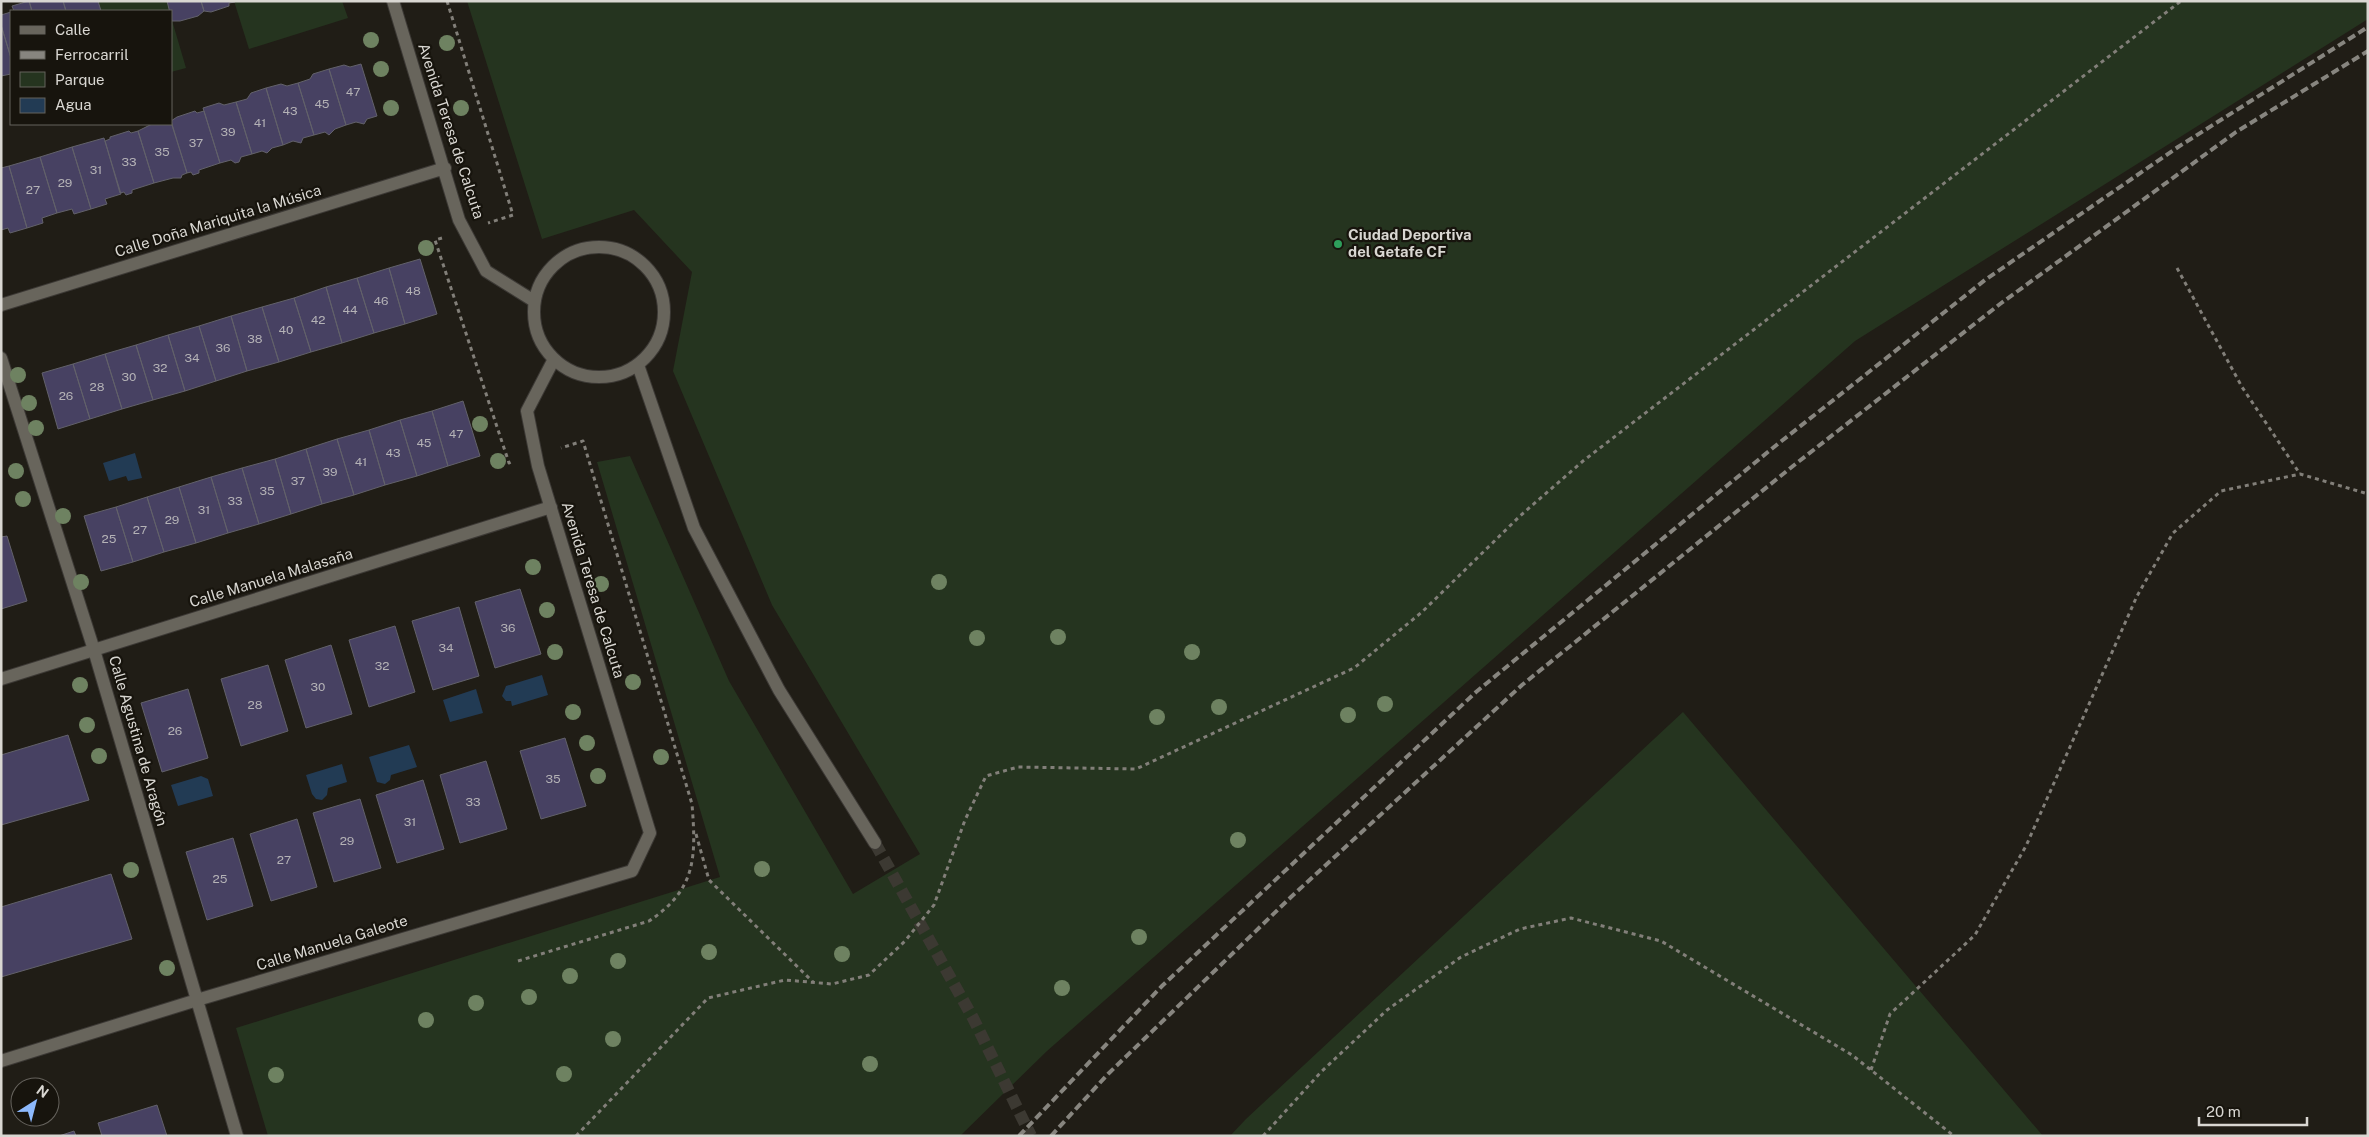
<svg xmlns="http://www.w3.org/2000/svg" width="2369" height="1137" font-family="'Public Sans',sans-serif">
<rect width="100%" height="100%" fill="#201d16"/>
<path fill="#25341f" d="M98 1H167L170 11H101Z
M234 1H342L348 18 249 49Z
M467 1H2368V19L1855 341 1047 1051 960 1136H268L236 1028 720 877 597 462 630 456 729 681 853 894 920 854 772 605 673 371 692 272 634 210 542 239Z
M171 17 186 68 171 72Z
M1683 712 2043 1136H1230L1246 1119Z"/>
<path fill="#223b54" d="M135 453 142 478 128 481 126 476 109 481 103 463Z
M542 675 548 695 512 706 511 701H506L502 696 506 686Z
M476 689 483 713 450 722 443 700Z
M409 745 417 767 391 775 390 780 385 784 377 782 369 757Z
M342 764 347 782 328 788 327 795 322 800 316 799 312 794 306 775Z
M201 776 208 779 213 796 178 806 171 785Z"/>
<path fill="#474162" stroke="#62616a" d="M29 1H63L66 11H32Z
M29 1 32 11H14L12 6Z
M63 1H98L101 11H66Z
M167 1H201L204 11 198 16 180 21H172Z
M201 1H234L235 2 229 3V6L211 12 204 11Z
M11 12V58L1 25V15Z
M1 25 11 58V74L1 76Z
M361 64 377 116 367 119 364 124 356 122 346 125 329 69 344 65 350 67Z
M329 69 346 125 335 129 329 135 325 132 314 135 298 83 310 79 313 74Z
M298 83 314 135 303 138 301 143 293 141 283 145 266 88 281 84 287 86Z
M266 88 283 145 272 148 267 153 262 151 252 154 236 102 247 99 251 93Z
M236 102 252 154 241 157 239 162 235 163 231 160 220 163 203 108 219 103 224 105Z
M195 111 197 113 204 111 220 163 199 170V173L193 175 191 172 187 173 171 121 177 117Z
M171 122 187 173 182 175 181 178H173L154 183 138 131 152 124Z
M129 131 131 133 138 131 154 183 132 190V193L126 195 124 192 120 193 105 141 110 139V137Z
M104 138 121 194 105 199 107 204 91 209 72 147Z
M72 147 91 209 74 214 72 209 57 213 40 157Z
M40 157 57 213 42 218 43 223 27 228 9 166Z
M9 166 27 228 10 233 8 228 1 230V168Z
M420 259 437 314 405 324 389 268Z
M389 268 405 324 374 333 357 278Z
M357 278 374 333 342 343 326 287Z
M326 287 342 343 311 352 294 298Z
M294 298 311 352 279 362 262 307Z
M262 307 279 362 247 371 231 316Z
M231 316 247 371 216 381 199 326Z
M199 326 216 381 185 391 168 335Z
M168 335 185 391 153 400 136 345Z
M136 345 153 400 122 409 105 354Z
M105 354 122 409 90 419 73 364Z
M73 364 90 419 58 429 42 373Z
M463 401 480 456 448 466 432 411Z
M432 411 448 466 417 476 400 420Z
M400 420 417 476 385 485 369 430Z
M369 430 385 485 354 495 337 439Z
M337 439 354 495 322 504 306 449Z
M306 449 322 504 291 514 275 459Z
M275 459 291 514 259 524 242 468Z
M242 468 259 524 228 533 211 477Z
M211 477 228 533 196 543 179 487Z
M179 487 196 543 164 552 147 497Z
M147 497 164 552 133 562 116 507Z
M116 507 133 562 101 571 84 516Z
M7 536 27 601 1 609V537Z
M520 589 541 654 495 668 475 602Z
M459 607 479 676 433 690 412 621Z
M395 626 415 692 369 707 349 640Z
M331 645 352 714 306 728 285 660Z
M268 665 288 731 241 746 221 679Z
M188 689 208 758 162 772 141 703Z
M68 735 89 800 1 825V755Z
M565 738 586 806 541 819 520 751Z
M486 761 507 829 460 843 440 775Z
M423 780 444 849 397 863 376 795Z
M360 799 381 868 334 882 313 813Z
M297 819 317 887 271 901 250 834Z
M233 838 253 906 207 920 186 852Z
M111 874 132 939 1 977V907Z
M157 1105 167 1136H102L98 1123Z
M74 1131 76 1136H59Z"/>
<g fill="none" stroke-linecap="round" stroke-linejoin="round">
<path stroke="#3c3932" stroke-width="12" stroke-dasharray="12 6" stroke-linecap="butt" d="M875 843 973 1018 1031 1136"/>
<defs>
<path id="street" d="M393 1 459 220 486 271 534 301
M534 312a65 65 0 1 1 130 0a65 65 0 1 1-130 0Z
M1 305 445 168
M1 358 94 650 237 1136
M638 365 694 528 779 690 875 843
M1 679 551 507
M1 1061 197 1000 632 871 650 833 538 466 527 411 554 359"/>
</defs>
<use href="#street" stroke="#3c3935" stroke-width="14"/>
<path stroke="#827f79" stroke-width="3" stroke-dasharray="4 4" stroke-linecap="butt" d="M447 1 513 215 488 223
M442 238 435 240 509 463 511 462
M2177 268 2242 387 2300 474
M696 834 709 880 813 982
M518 961 649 921C697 889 696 856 692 804L583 441 561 448
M1871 1070 1890 1014 1975 935 2026 846 2137 596 2173 533 2221 491 2300 474 2368 494
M576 1136 708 998 785 980 832 984 869 975 905 941 934 905 965 820 986 776 1018 767 1136 769 1354 668 1422 612 1520 516 1583 461 2181 1
M1263 1136 1321 1072 1387 1010 1461 957 1520 929 1571 918 1661 941 1852 1055 1954 1136"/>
<use href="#street" stroke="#68655c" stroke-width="12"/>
<path stroke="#87857f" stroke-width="4" stroke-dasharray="8 4" stroke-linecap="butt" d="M1019 1136 1162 986 1476 692 1774 447 1985 280 2178 147 2368 27
M1051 1136 1108 1074 1291 897 1522 685 1793 466 2000 304 2236 132 2368 51"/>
</g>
<g fill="#6e8261">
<circle cx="371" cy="40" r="8"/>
<circle cx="447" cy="43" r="8"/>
<circle cx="381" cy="69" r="8"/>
<circle cx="391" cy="108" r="8"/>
<circle cx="461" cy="108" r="8"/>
<circle cx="426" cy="248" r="8"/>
<circle cx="18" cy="375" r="8"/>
<circle cx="29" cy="403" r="8"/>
<circle cx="480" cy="424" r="8"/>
<circle cx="36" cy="428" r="8"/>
<circle cx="498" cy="461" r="8"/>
<circle cx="16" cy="471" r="8"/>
<circle cx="23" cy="499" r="8"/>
<circle cx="63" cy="516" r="8"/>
<circle cx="533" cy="567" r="8"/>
<circle cx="81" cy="582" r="8"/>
<circle cx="939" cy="582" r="8"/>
<circle cx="601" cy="584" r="8"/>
<circle cx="547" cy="610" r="8"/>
<circle cx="1058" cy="637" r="8"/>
<circle cx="977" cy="638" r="8"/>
<circle cx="555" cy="652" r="8"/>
<circle cx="1192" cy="652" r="8"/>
<circle cx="633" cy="682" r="8"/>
<circle cx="80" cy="685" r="8"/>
<circle cx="1385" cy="704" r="8"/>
<circle cx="1219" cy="707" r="8"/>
<circle cx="573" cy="712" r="8"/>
<circle cx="1348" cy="715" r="8"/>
<circle cx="1157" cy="717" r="8"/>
<circle cx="87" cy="725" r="8"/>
<circle cx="587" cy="743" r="8"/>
<circle cx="99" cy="756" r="8"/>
<circle cx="661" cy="757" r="8"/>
<circle cx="598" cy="776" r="8"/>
<circle cx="1238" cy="840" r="8"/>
<circle cx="762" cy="869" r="8"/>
<circle cx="131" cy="870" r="8"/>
<circle cx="1139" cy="937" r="8"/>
<circle cx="709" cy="952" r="8"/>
<circle cx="842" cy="954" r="8"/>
<circle cx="618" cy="961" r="8"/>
<circle cx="167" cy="968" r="8"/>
<circle cx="570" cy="976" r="8"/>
<circle cx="1062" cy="988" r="8"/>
<circle cx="529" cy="997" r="8"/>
<circle cx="476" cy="1003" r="8"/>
<circle cx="426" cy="1020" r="8"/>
<circle cx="613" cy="1039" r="8"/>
<circle cx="870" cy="1064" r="8"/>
<circle cx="564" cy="1074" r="8"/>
<circle cx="276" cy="1075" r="8"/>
</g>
<circle fill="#2e9e5b" stroke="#17140d" stroke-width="2" cx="1338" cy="244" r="5"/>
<g text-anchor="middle" stroke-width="4.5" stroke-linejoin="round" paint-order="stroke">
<g font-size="12" fill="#b4b2b6">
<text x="353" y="96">47</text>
<text x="322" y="108">45</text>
<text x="290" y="115">43</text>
<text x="260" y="127">41</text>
<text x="228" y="136">39</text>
<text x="196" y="147">37</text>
<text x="162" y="156">35</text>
<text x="129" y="166">33</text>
<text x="96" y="174">31</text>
<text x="65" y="187">29</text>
<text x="33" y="194">27</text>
<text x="413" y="295">48</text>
<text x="381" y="305">46</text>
<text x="350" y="314">44</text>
<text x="318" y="324">42</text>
<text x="286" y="334">40</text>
<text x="255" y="343">38</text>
<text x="223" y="352">36</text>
<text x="192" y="362">34</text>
<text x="160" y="372">32</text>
<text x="129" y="381">30</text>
<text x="97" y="391">28</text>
<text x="66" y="400">26</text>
<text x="456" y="438">47</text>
<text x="424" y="447">45</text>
<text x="393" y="457">43</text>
<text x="361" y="466">41</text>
<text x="330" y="476">39</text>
<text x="298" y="485">37</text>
<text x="267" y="495">35</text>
<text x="235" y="505">33</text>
<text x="204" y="514">31</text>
<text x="172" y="524">29</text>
<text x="140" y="534">27</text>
<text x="109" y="543">25</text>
<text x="508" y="632">36</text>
<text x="446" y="652">34</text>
<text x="382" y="670">32</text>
<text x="318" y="691">30</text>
<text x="255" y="709">28</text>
<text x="175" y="735">26</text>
<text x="553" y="783">35</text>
<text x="473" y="806">33</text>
<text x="410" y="826">31</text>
<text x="347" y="845">29</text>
<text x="284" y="864">27</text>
<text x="220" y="883">25</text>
</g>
<g font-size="15" fill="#d9d7d2" stroke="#17140d">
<text transform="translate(451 131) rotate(72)" y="5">Avenida Teresa de Calcuta</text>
<text transform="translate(218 221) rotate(-17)" y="5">Calle Doña Mariquita la Música</text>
<text transform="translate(271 578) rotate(-17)" y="5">Calle Manuela Malasaña</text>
<text transform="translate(593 590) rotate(73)" y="5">Avenida Teresa de Calcuta</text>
<text transform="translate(138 741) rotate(74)" y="5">Calle Agustina de Aragón</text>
<text transform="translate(332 943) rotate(-17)" y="5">Calle Manuela Galeote</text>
</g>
<g font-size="15" font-weight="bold" fill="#d9d7d2" stroke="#17140d" text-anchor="start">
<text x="1348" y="240">Ciudad Deportiva<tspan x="1348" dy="17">del Getafe CF</tspan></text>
</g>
</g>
<rect width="2369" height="1137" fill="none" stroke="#d9d7d2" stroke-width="5"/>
<rect x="10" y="10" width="162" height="115" fill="#17140d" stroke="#65625c"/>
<rect x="20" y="26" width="25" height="8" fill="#68655c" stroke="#65625c"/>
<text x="55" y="35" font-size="15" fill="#d9d7d2">Calle</text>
<rect x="20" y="51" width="25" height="8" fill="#87857f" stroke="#65625c"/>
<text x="55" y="60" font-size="15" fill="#d9d7d2">Ferrocarril</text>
<rect x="20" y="72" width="25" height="15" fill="#25341f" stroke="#65625c"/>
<text x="55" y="85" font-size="15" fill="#d9d7d2">Parque</text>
<rect x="20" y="98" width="25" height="15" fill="#223b54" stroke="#65625c"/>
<text x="55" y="110" font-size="15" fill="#d9d7d2">Agua</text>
<g transform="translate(35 1102) rotate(36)"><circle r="24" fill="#17140d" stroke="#65625c"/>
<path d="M0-4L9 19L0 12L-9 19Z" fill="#8db9fc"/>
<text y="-8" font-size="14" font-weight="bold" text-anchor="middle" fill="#d9d7d2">N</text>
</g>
<path d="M2199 1117v8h108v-8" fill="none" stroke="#d9d7d2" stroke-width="2.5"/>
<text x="2206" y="1117" font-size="15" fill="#d9d7d2" stroke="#17140d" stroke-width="4" paint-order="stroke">20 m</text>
</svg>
